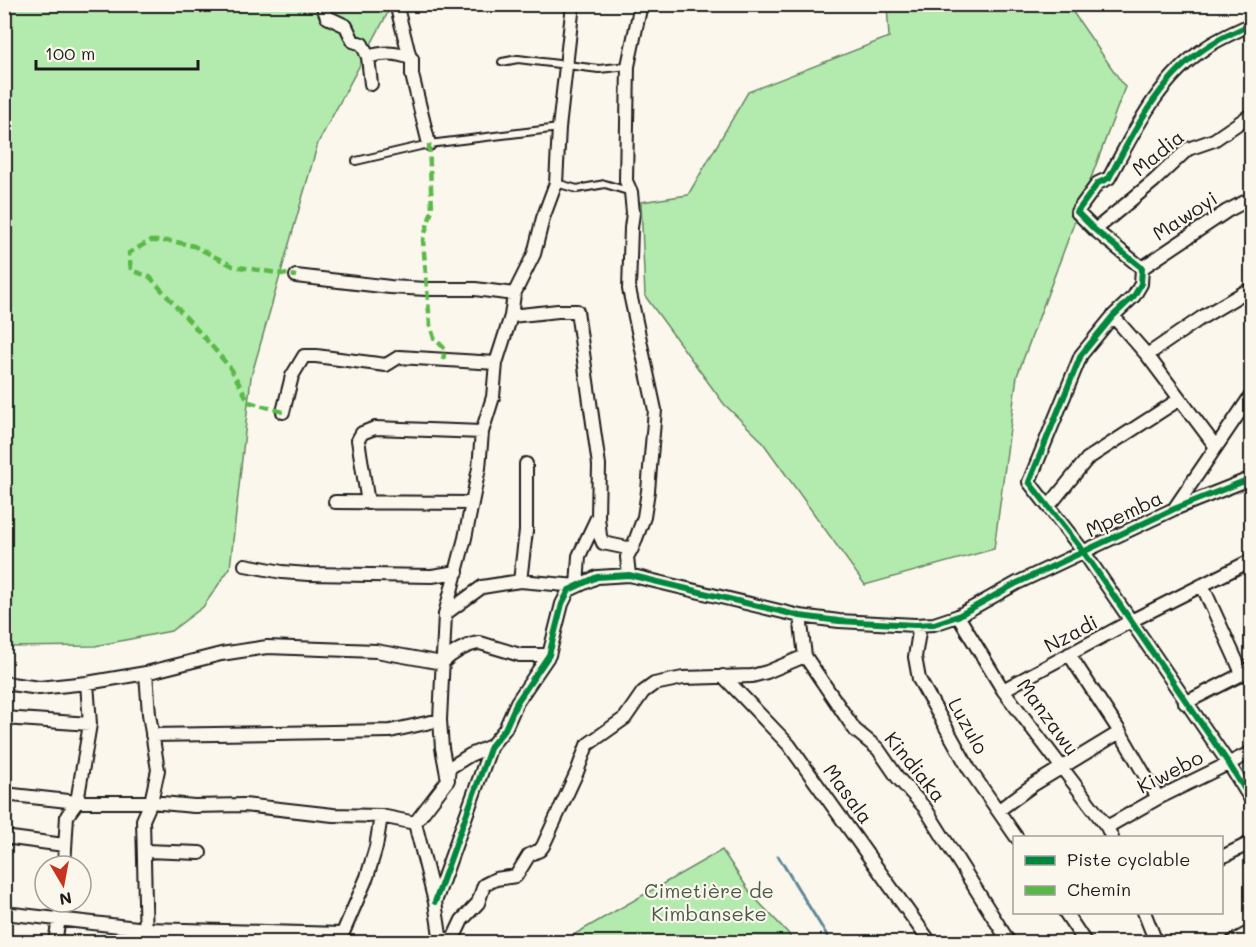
<svg xmlns="http://www.w3.org/2000/svg" width="1256" height="947" font-family="Mali,sans-serif">
<rect width="100%" height="100%" fill="#fbf7ec"/>
<filter id="ink" filterUnits="userSpaceOnUse"><feTurbulence type="fractalNoise" baseFrequency=".0167" numOctaves="2"/><feDisplacementMap in="SourceGraphic" scale="12" xChannelSelector="R" yChannelSelector="G"/><feConvolveMatrix kernelMatrix="1 2 1 2 8 2 1 2 1" color-interpolation-filters="sRGB"/></filter>
<g filter="url(#ink)">
<path fill="#b3eaad" stroke="#688364" stroke-width="1.5" d="M4 5H392L318 143 251 377 230 568 203 607 171 631 95 646 5 647Z
M887 5H1068L1125 87 1017 376 994 549 865 585 761 440 724 404 645 296 641 202 688 195 748 92 889 37Z
M722 850 752 895 788 933 793 942H561Z"/>
<g fill="none" stroke-linecap="round" stroke-linejoin="round">
<path stroke="#5d8797" stroke-width="3" d="M778 856 831 942"/>
<defs>
<path id="service" d="M502 62 518 59 599 69 628 66
M356 161 429 144 559 128
M556 183 577 189 605 184 631 192"/>
<path id="minor" d="M322 4 327 17 346 26 353 41 362 44 368 57 371 84
M396 4 410 58
M1252 24C1237 31 1220 38 1207 47 1159 78 1135 130 1109 178L1098 183 1077 212 1095 230 1142 268 1141 284 1134 296 1113 316 1081 355 1029 482 1083 551 1229 764 1252 801
M368 57C383 52 397 52 412 59V75L429 144
M1095 230 1154 181 1188 149 1214 140 1252 114
M1142 268 1227 211 1252 198
M296 276 390 287 427 289H475L514 294
M511 316 558 311H577L599 465 598 517 600 536 603 543 632 549
M1113 316 1147 355 1216 447
M1147 355 1201 318 1245 292
M283 412 292 376 304 356H316L386 365 399 357 496 363
M335 502 471 503
M368 503 358 440 362 433 375 428 482 432
M1049 506 1087 459 1180 399
M1174 509 1252 394
M245 565 282 572 308 574 432 576 457 572
M629 575 627 557 634 544 644 517 648 491 655 410 629 289 631 228 633 213 631 192 626 181 628 66 641 4
M520 581 526 531V464
M1202 585 1242 673
M445 614 482 587 520 581 577 586 579 556 597 518
M800 616 805 656 855 730 878 749 898 778 925 808 1009 942
M958 616 1003 690 1107 827 1112 838
M915 625 919 632 915 657 919 679 969 769 1017 838
M1069 654 1120 732 1158 798
M723 676 789 745 930 942
M4 683 39 688 87 683 146 673 221 654 267 647 376 651 442 663C452 653 467 644 480 643L520 655H549
M1003 690 1131 621 1252 560
M1185 703 1252 669
M4 718 90 724
M152 735 390 731 440 720
M448 776 449 768 470 755 491 746
M4 794 77 802H151L194 806 244 805 333 815 381 816 415 823
M999 810 1033 785 1120 732
M1107 827 1158 798 1252 752
M4 837 64 845
M145 851 200 853
M1222 857 1252 842
M64 866 67 816 77 802 90 724 87 683
M435 902 491 746 505 729 517 702 549 655 562 604 569 590 597 577 629 575 800 616 839 621 915 625 934 624 958 616 1017 583 1174 509 1252 478
M1065 912 1085 942
M1144 912 1156 942
M4 913 146 929 342 934
M441 941 454 937 462 920 478 903 484 885 496 879 516 876 529 855 540 850 543 846 577 772 587 745 625 718 643 692 654 684 683 678 752 676 767 672 805 656
M55 942 62 902
M146 942 143 820 151 802 158 770 149 714 146 673
M339 942 367 877 376 847 381 816
M441 942 435 902 415 823 448 780 442 748 440 720 445 614 465 538 479 468 482 432 493 397 496 363 511 316 514 294 534 254 543 218 556 183 559 128 573 4
M1232 942 1252 931"/>
</defs>
<use href="#service" stroke="#1c1c1c" stroke-width="10"/>
<use href="#minor" stroke="#1c1c1c" stroke-width="16"/>
<use href="#service" stroke="#fbf7ec" stroke-width="6"/>
<use href="#minor" stroke="#fbf7ec" stroke-width="12"/>
<path stroke="#58b947" stroke-width="4.5" stroke-dasharray="9 4.5" stroke-linecap="butt" d="M429 144 432 210 423 240 430 325 434 338 445 349 443 360
M283 412 249 402 231 369 210 344 150 277 131 270 129 253 150 241H172L194 246 233 266 296 276"/>
<defs>
<path id="cycleway" d="M1252 24C1237 31 1220 38 1207 47 1159 78 1135 130 1109 178L1098 183 1077 212 1095 230 1142 268 1141 284 1134 296 1113 316 1081 355 1029 482 1083 551 1229 764 1252 801
M435 902 491 746 505 729 517 702 549 655 562 604 569 590 597 577 629 575 800 616 839 621 915 625 934 624 958 616 1017 583 1174 509 1252 478"/>
</defs>
<use href="#cycleway" stroke="#fbf7ec" stroke-width="10"/>
<use href="#cycleway" stroke="#00873e" stroke-width="6"/>
</g>
</g>
<g text-anchor="middle" stroke-width="4.5" stroke-linejoin="round" paint-order="stroke">
<g font-size="20" fill="#1c1c1c" stroke="#fbf7ec">
<text transform="translate(1158 153) rotate(-39)" y="7">Madia</text>
<text transform="translate(1185 216) rotate(-33)" y="7">Mawoyi</text>
<text transform="translate(1124 514) rotate(-25)" y="7">Mpemba</text>
<text transform="translate(1071 634) rotate(-28)" y="7">Nzadi</text>
<text transform="translate(1048 717) rotate(54)" y="7">Manzawu</text>
<text transform="translate(968 726) rotate(61)" y="7">Luzulo</text>
<text transform="translate(915 767) rotate(51)" y="7">Kindiaka</text>
<text transform="translate(1170 772) rotate(-27)" y="7">Kiwebo</text>
<text transform="translate(848 794) rotate(54)" y="7">Masala</text>
</g>
<g font-size="20" fill="#495a48" stroke="#fbf7ec">
<text x="709" y="898">Cimetière de<tspan x="709" dy="23">Kimbanseke</tspan></text>
</g>
</g>
<rect width="1256" height="947" fill="none" stroke="#fbf7ec" stroke-width="24"/>
<rect x="12" y="12" width="1232" height="923" fill="none" stroke="#1c1c1c" stroke-width="2" filter="url(#ink)"/>
<rect x="1013" y="836" width="210" height="78" fill="#fbf7ec" stroke="#a29f99" stroke-width="1.5"/>
<rect x="1025" y="856" width="30" height="9" fill="#00873e" stroke="#a29f99" stroke-width="1.5"/>
<text x="1067" y="866" font-size="18" fill="#1c1c1c">Piste cyclable</text>
<rect x="1025" y="886" width="30" height="9" fill="#58b947" stroke="#a29f99" stroke-width="1.5"/>
<text x="1067" y="896" font-size="18" fill="#1c1c1c">Chemin</text>
<g transform="translate(63 884) rotate(170)"><circle r="28" fill="#fbf7ec" stroke="#a29f99" stroke-width="1.5"/>
<path d="M0-4.5L10 22L0 15L-10 22Z" fill="#c8321e"/>
<text y="-9" font-size="16" font-weight="bold" text-anchor="middle" fill="#1c1c1c">N</text>
</g>
<path d="M36 60v9h162v-9" fill="none" stroke="#1c1c1c" stroke-width="3"/>
<text x="45" y="60" font-size="18" fill="#1c1c1c" stroke="#fbf7ec" stroke-width="4.5" paint-order="stroke">100 m</text>
</svg>
